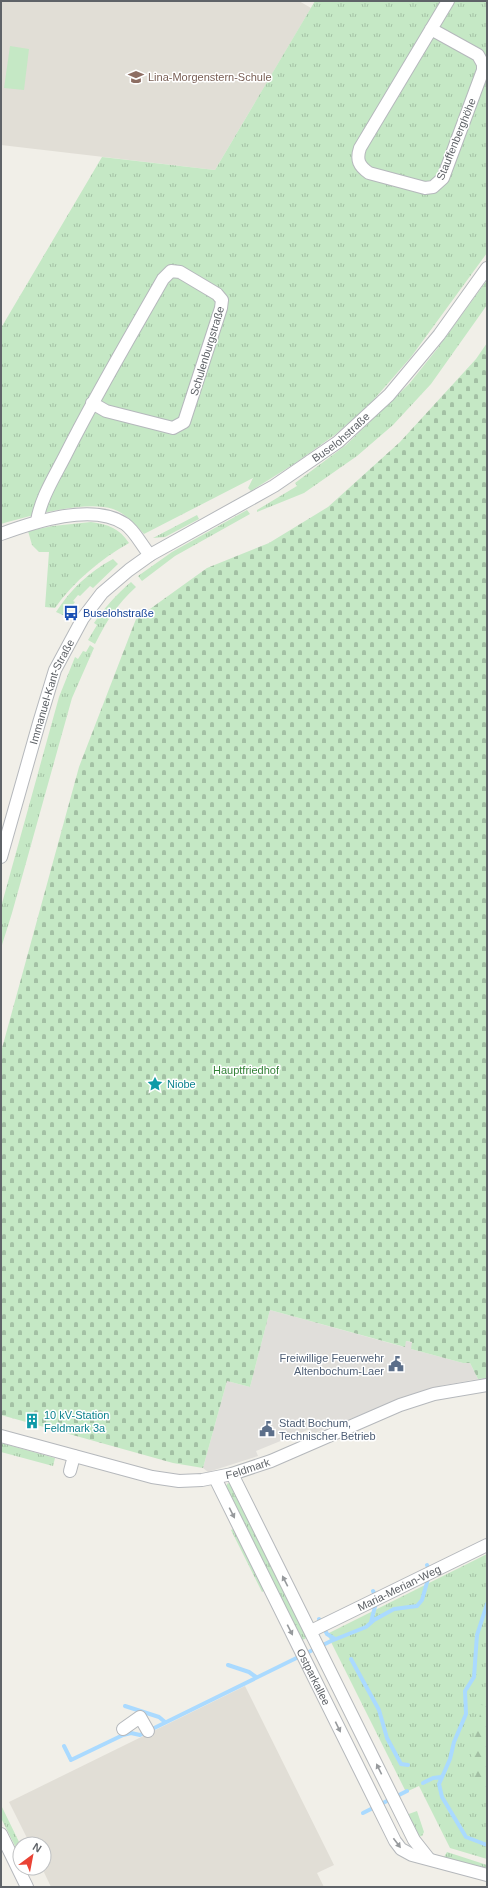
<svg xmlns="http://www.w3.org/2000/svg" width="488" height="1888" font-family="Helvetica,sans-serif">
<defs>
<pattern id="grass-tufts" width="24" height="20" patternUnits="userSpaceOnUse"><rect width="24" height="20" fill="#c5e8c5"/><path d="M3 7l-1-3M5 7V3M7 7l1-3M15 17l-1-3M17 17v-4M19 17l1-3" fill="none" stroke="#a3c0a4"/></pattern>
<pattern id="forest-firs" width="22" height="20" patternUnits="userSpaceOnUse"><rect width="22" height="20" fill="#c5e8c5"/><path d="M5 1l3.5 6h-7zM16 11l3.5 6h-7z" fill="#a3c0a4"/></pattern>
<pattern id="cemetery-stones" width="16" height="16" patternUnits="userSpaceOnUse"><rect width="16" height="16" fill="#c5e8c5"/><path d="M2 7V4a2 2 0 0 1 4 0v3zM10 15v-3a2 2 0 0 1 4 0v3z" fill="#a3c0a4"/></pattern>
</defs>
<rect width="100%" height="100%" fill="#f1efe8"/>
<path fill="#e0deda" d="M270 1310 404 1347 406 1341 413 1343 411 1349 463 1363H470L478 1379 444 1385 406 1397 312 1434 310 1429 256 1451 258 1456 208 1472 203 1468 227 1381 250 1387Z"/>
<path fill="#e1ded6" d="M1 1H299L311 8 215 170 1 145Z
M245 1686 334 1865 317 1873 324 1887H51L42 1868H44V1844H30L9 1802Z"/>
<path fill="url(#grass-tufts)" d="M315 1H487V253L411 357 370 404 336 434 294 464 251 491 248 488 253 478 144 534C135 524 126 514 113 509 86 500 28 516 1 524V328L102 157 215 170Z
M487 280V305L431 384 393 425 357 456 304 493 257 512V510L297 486 295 483 346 445 409 384 437 349Z
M247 510 250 514 175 556 142 581 138 576 172 552Z
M197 515 199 519 165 537 153 538Z
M91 522C108 524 120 529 129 543 101 559 74 581 55 608L45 607 49 552H39L32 545 28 531 53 526Z
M113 559 118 564 93 588 90 586 80 596 78 595 73 601 75 602 65 616 56 612C71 589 89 572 113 559Z
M131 582 136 587C117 604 106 622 95 644L88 640 97 625 94 623C105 607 117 594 131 582Z
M90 645 94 648 72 698 12 913 1 948V907L59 697 75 657 78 659 83 651 86 652Z
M1 1443 55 1458 53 1466 1 1452Z
M228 1483 232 1485 309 1637 300 1641 225 1487Z
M235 1528 266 1590 262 1592 231 1530Z
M487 1554V1859L450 1848 419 1786 406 1792 327 1634Z
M1 1805 20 1844V1856L1 1818Z
M417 1811 424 1832 422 1836 417 1837 406 1815Z
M447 1852 487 1865V1869L444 1857Z"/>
<path fill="url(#forest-firs)" d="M487 1685V1803L475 1779 471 1752Z"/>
<path fill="url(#cemetery-stones)" d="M487 343V1378L478 1379 470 1363H463L411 1349 412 1342 406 1341 405 1347 270 1310 250 1387 227 1381 203 1468 173 1463 1 1415V1052L79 767 136 619 207 568 269 543 328 507 400 442 476 359Z"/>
<path fill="#c5e8c5" d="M10 46 29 49 24 90 4 88Z"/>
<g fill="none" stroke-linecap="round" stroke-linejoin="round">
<path stroke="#aadaff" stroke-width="4" d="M487 1604 477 1635 474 1677 465 1691 466 1714 454 1742 450 1759 439 1784 442 1797 466 1837 487 1845
M319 1619 327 1634 335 1639
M371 1622 377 1599 373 1591
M351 1659 379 1710 387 1738 401 1764 408 1765
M228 1665 249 1672 256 1677
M125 1706 159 1717 165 1722
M64 1746 71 1760 123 1735 131 1733 140 1735 331 1641 366 1627 374 1620 394 1609 417 1606 422 1600 430 1572 427 1565
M423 1783 433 1778 441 1777
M363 1813 407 1791"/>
<defs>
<g id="minor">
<path d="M431 29 478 55 483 64V70L443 178 433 187 425 188 369 173C359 166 356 160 360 148L448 1"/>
<path d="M37 521C41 497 55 476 66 454 96 394 130 337 163 279L171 271 180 272 217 294 222 300 221 308 184 422 173 428 106 411 92 403"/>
<path d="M1 534C34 522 93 502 125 524 135 531 142 546 150 555"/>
<path id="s1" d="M1 857 39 723 55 670 83 618 102 593 129 570 150 555 274 486 338 442 389 395 439 335 487 268"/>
<path id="s2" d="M1 1436 152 1477 179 1481 202 1480 232 1474 271 1461 400 1405 434 1394 487 1385"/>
<path d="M70 1471 74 1456"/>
<path d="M232 1474 414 1840 429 1859"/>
<path id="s3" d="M215 1478 395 1841 401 1849 412 1855 487 1875"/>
<path id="s4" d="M311 1631 487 1545"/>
<path d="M123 1729 140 1717 148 1731"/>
<path d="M1 1834 27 1887"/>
</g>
</defs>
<use href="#minor" stroke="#b5b8bc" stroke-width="14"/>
<use href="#minor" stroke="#fff" stroke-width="12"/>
</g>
<defs><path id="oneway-solid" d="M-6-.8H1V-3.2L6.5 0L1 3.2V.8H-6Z"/></defs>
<g fill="#979a9d">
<use href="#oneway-solid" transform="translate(232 1513) rotate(63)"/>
<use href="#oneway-solid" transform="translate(285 1581) rotate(-117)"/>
<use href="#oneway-solid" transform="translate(290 1630) rotate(63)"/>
<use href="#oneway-solid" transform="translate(338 1727) rotate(64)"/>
<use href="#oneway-solid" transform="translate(379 1769) rotate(-116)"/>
<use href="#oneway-solid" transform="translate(397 1843) rotate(53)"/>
</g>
<defs>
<symbol id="school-bare" viewBox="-9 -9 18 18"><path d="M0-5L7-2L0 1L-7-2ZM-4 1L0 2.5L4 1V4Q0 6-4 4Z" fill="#8d6e63" stroke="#fff" stroke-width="2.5" paint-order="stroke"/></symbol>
<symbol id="bus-bare" viewBox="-9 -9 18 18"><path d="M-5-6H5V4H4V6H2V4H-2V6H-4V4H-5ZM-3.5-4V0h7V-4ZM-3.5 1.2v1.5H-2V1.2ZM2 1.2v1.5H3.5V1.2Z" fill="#1a4fb4" stroke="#fff" stroke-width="2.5" paint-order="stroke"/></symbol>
<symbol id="sight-bare" viewBox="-9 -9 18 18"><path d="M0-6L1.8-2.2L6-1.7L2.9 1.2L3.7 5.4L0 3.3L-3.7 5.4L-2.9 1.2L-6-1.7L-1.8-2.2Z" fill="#0f9aa8" stroke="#fff" stroke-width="2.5" paint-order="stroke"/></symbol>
<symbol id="civic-bare" viewBox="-9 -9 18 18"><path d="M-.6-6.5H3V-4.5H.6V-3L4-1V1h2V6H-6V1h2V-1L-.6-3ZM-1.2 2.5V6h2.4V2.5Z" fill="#5c6f8a" stroke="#fff" stroke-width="2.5" paint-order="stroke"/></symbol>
<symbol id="building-bare" viewBox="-9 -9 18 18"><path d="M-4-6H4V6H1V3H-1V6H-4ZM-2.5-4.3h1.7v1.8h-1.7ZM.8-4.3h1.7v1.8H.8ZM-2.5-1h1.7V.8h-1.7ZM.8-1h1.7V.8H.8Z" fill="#0f9aa8" stroke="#fff" stroke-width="2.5" paint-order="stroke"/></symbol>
</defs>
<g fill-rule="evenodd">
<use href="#school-bare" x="125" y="66" width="22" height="22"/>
<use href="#bus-bare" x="60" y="602" width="22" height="22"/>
<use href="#sight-bare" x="144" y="1073" width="22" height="22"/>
<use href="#civic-bare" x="385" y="1353" width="22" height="22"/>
<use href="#building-bare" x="21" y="1410" width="22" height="22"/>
<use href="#civic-bare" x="256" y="1418" width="22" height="22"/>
</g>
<g text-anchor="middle" stroke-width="3" stroke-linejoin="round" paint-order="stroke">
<g font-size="11" fill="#785e54" stroke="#fff" text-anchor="start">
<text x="148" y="81">Lina-Morgenstern-Schule</text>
</g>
<g font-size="11" fill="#5f6368" stroke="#fff">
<text transform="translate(456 139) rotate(-68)" y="4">Stauffenberghöhe</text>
<text transform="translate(207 351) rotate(-73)" y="4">Schulenburgstraße</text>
<text dy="4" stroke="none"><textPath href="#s1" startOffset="571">Buselohstraße</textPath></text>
<text dy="4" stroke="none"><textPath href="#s1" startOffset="173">Immanuel-Kant-Straße</textPath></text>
<text dy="4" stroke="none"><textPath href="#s2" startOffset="254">Feldmark</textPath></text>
<text dy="4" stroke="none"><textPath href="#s4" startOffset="98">Maria-Merian-Weg</textPath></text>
<text dy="4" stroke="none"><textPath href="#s3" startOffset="222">Ostparkallee</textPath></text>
</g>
<g font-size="11" fill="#164399" stroke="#fff" text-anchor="start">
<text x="83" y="617">Buselohstraße</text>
</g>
<g font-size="11" fill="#348238" stroke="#fff">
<text x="246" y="1074">Hauptfriedhof</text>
</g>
<g font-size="11" fill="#0d838f" stroke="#fff" text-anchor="start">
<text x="167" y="1088">Niobe</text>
<text x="44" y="1419">10 kV-Station<tspan x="44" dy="13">Feldmark 3a</tspan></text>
</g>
<g font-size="11" fill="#4e5e75" stroke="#fff" text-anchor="end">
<text x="384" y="1362">Freiwillige Feuerwehr<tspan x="384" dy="13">Altenbochum-Laer</tspan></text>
<text x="279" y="1427" text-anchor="start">Stadt Bochum,<tspan x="279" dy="13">Technischer Betrieb</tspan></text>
</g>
</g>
<rect width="488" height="1888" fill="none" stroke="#5f6368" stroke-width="4"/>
<g transform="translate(32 1856) rotate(32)"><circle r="19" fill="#ffffff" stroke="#bfc1c3"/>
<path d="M0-3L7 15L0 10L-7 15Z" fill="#ea4335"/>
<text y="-6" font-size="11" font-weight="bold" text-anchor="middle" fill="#5f6368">N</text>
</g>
</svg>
